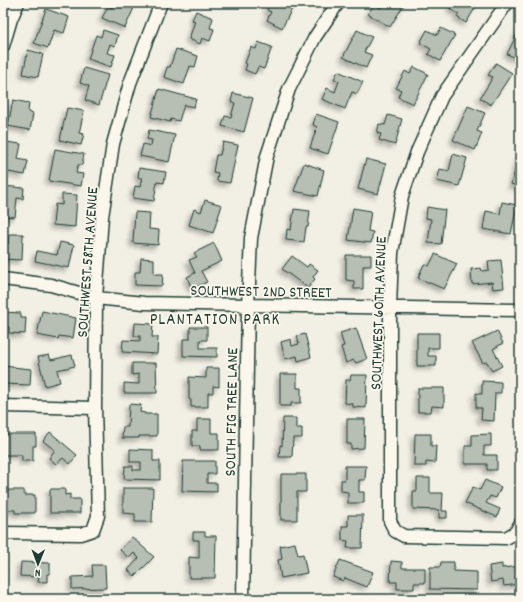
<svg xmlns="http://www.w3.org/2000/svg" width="523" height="602" font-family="Dekko,sans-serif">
<defs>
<filter id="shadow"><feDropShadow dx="-3.5" dy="3.5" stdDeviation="2" flood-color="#0004"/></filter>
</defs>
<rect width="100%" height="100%" fill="#f2f0e5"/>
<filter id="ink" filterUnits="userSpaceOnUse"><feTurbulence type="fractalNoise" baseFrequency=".025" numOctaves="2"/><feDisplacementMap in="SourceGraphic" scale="8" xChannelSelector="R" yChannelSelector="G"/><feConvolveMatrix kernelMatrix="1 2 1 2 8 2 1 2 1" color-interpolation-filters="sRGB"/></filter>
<g filter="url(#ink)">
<path fill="#b7beb3" stroke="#1f3d34" filter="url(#shadow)" d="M114 3H136L125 28 102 18 108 6 112 8Z
M270 3H295L282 28 267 20 271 12 267 10Z
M384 3H405L390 27 368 14 374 4 381 8Z
M453 3H478L466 23 457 17 459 14 450 9Z
M46 9 69 17 64 33 54 30 48 48 34 43Z
M196 11 213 18 210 28 214 29 210 41 202 38 200 44 189 39 195 21 192 20Z
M441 28 455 35 440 61 428 54 431 49 420 43 427 30 437 35Z
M520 28V60L507 54Z
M103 30 118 35 115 46 110 44 107 53 115 55 111 67 88 59 96 35 101 37Z
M357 30 372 37 364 52 372 55 366 68 343 57Z
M258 42 272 47 264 69 258 67 255 74 245 70 247 64 245 63 251 47 256 49Z
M176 49 198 56 195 67 190 66 184 84 164 77 167 67H170Z
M28 50 43 54 38 77 23 74Z
M496 63 512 73 491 105 480 98 493 77 488 75Z
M414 67 428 74 413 104 398 97 401 90 396 88 405 71 410 74Z
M84 68 108 75 99 105 85 100 89 86 80 83Z
M338 71 363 82 357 94 352 92 345 109 322 99 327 88 335 92 339 81 334 79Z
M159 89 196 99 194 107 184 105 179 121 171 119 170 122 151 117Z
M233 93 253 98 244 132 222 126 225 116 231 117 235 103 231 102Z
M13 100 29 103 28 112 33 114 30 130 8 126Z
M468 106 485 113 477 131 482 133 475 150 453 140Z
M67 108 84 111 79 133 84 134 81 145 60 140Z
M316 114 339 122 328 154 310 148 317 127 313 125Z
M388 115 402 119 395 145 379 140 381 134 377 133 379 124 385 125Z
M149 130 175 135 169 162 140 156 143 144 151 146 152 140 147 139Z
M6 142 21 144 18 159 28 161 25 175 3 171V157Z
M223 142 238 145 230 183 217 181 218 173 213 172 216 155H220Z
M55 149 84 154 82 165H78L76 173 83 174 81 186 49 181Z
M453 154 467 158 459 186 437 181 440 169 449 171Z
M520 154V187L511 184Z
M366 159 386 164 378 194 358 189Z
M304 163 324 170 318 196 294 191Z
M139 168 166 172 164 183 157 182 154 201 133 198 135 186 140 187 142 178H138Z
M3 186 24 188 23 199 17 198 15 217 3 216Z
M62 194 77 195 75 227 53 225 55 204 62 205Z
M205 200 222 205 213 233 189 225 194 209 201 212Z
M502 202 517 205 511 234 483 229 486 211 500 214Z
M427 207 445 210 441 244 428 243 431 219 426 218Z
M353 208 371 211 368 231 373 232 371 243 348 240Z
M294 209 310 211 308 227H306L304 242 286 240 287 229 291 230Z
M135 212 150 213 149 229 159 230 158 245 133 243Z
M9 234H23L22 260 3 259V244H8Z
M60 242 74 245 69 268 35 261 37 251 57 255Z
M214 243 222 261 201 271 207 282 192 289 187 277 195 273 189 260 197 257 194 253Z
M435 254 457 264 444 289 418 278 424 264 429 266Z
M346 255H371V266H363V289H354V281L346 280Z
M292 256 307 267 309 264 318 270 313 277 315 279 308 288 282 269Z
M141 258 154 259V274H163L162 286 135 285V272H140Z
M501 260 504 288 493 289 492 282 472 284 471 269 481 268 482 271 489 270 488 261Z
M42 311 76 318 73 338 59 336 58 339 37 335Z
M3 312 21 313V318H26L25 334 9 333V327H3Z
M135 323 153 324 152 337H158L157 354 122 352 123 340 140 341V336H134Z
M190 327H207V340H200V348H217V357L183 356V339H190Z
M356 328 367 359 356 363 354 360 346 363 341 347 344 346 340 333Z
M497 331 503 343 493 349 502 366 492 371 487 362 483 363 472 343Z
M417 333H439V348H428V356H436V366H417Z
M305 334 311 357 298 361 297 356 285 359 281 342 291 339 292 346 299 344 297 336Z
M49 355 51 360 72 355 75 366 57 370 60 382 45 386 38 357Z
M132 363H156L157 393H124V383L139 384V374L132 375Z
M3 366 31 369 30 385 3 384Z
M206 368H219V387L213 386V393H208V407H191V400L189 399V377L206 378Z
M280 374H297V388H301V403H291V406H280Z
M351 375H367L366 408 353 407V404L345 403 346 380H350Z
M482 381 501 382V393H495L494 421 481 420 482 408H476V393L482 394Z
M418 388H444V407L432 406 431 412H418Z
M129 404 141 405 140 412 145 413V414H157V436H139V438H122L123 427H128Z
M283 418H296V428H302V438H293L292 457H279L280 445 282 446Z
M197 419H211V433H219V450H200V446H192V431H197Z
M347 419H365L364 448 351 449V444H347Z
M50 432 77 455 70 464 63 458 56 464 49 458 55 450 43 441Z
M4 434H36V446H33V461H22V455H4Z
M415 434H431V446H436L435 463 426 462V466H414Z
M491 434V446H484V455H497V470H487V464H465V446H472V435Z
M130 449 153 450V461H160V480L124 479 125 466H133V470H141V462H130Z
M183 461H215V474H207V483H217V492L182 491Z
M345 466H366L365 480H359V492H364V503H348V492L341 491V480H345Z
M281 474H306V492H297V520H281Z
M417 478H430V493H443L442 511H447V518H439V510L413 509V491H417Z
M485 480 501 487 496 498 490 496 486 503 500 509 497 517 465 503 473 487 480 490Z
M123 488H153L152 522H135V514L123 513Z
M50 489H65V495L70 494V499H80V513H50Z
M5 490H24V495H35V513H15V510H4Z
M348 515H363L362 548H347L348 541 342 540V526H348Z
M193 532H205V536H216L215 578H189V557L199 558V540H193Z
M132 537 154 557 135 576 128 570 139 558 134 553 129 558 120 550Z
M295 543 298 555 303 554 307 573 281 578 278 560 282 559 280 546Z
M340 560 373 572 367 587 345 578 343 581 333 577Z
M391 561 402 562V568H425V583H414V589H397V582H390Z
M21 562 50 563V574H47V582H38L39 577 20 576Z
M441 562H454V571L477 572V590L430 589V567H440Z
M502 564V568L520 566V584L504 586 503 580 491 582 489 566Z
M92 565H105L106 588 72 589V577L93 576Z"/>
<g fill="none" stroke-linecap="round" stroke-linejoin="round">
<defs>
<path id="minor" d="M507 3 442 96 417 152 402 196 392 253 390 308V521L395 531 404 536 506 538 516 532 520 524
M3 46 11 19 18 3
M3 279 51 285 96 298 144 303 520 310
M3 406 95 408
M3 533 81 534 93 530 98 516 95 408 96 298 102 217 113 144 130 83 161 3
M243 599 248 306 251 238 267 156 289 89 315 37 338 3"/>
</defs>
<use href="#minor" stroke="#1f3d34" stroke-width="15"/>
<use href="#minor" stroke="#fbf7ec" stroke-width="12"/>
</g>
</g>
<g text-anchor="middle" stroke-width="3.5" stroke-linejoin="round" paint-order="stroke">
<g font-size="16" fill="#1f3d34" stroke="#fbf7ec">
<text transform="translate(86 262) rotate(-86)" y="6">SOUTHWEST 58TH AVENUE</text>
<text transform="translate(261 290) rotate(1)" y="6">SOUTHWEST 2ND STREET</text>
<text transform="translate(377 313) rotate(-88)" y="6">SOUTHWEST 60TH AVENUE</text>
<text transform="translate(230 412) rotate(-89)" y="6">SOUTH FIG TREE LANE</text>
</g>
<g font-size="17" letter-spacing="1" fill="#1f3d34" stroke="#fbf7ec">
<text x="215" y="324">PLANTATION PARK</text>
</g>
</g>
<rect width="523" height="602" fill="none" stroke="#fbf7ec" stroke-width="16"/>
<rect x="8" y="8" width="507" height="586" fill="none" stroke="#1f3d34" stroke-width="1.5" filter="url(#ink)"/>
<g transform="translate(38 564) rotate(181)" stroke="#fbf7ec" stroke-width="3" paint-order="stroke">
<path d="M0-3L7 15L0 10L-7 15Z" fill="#1f3d34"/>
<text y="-6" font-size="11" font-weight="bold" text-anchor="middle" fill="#1f3d34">N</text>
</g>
</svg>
